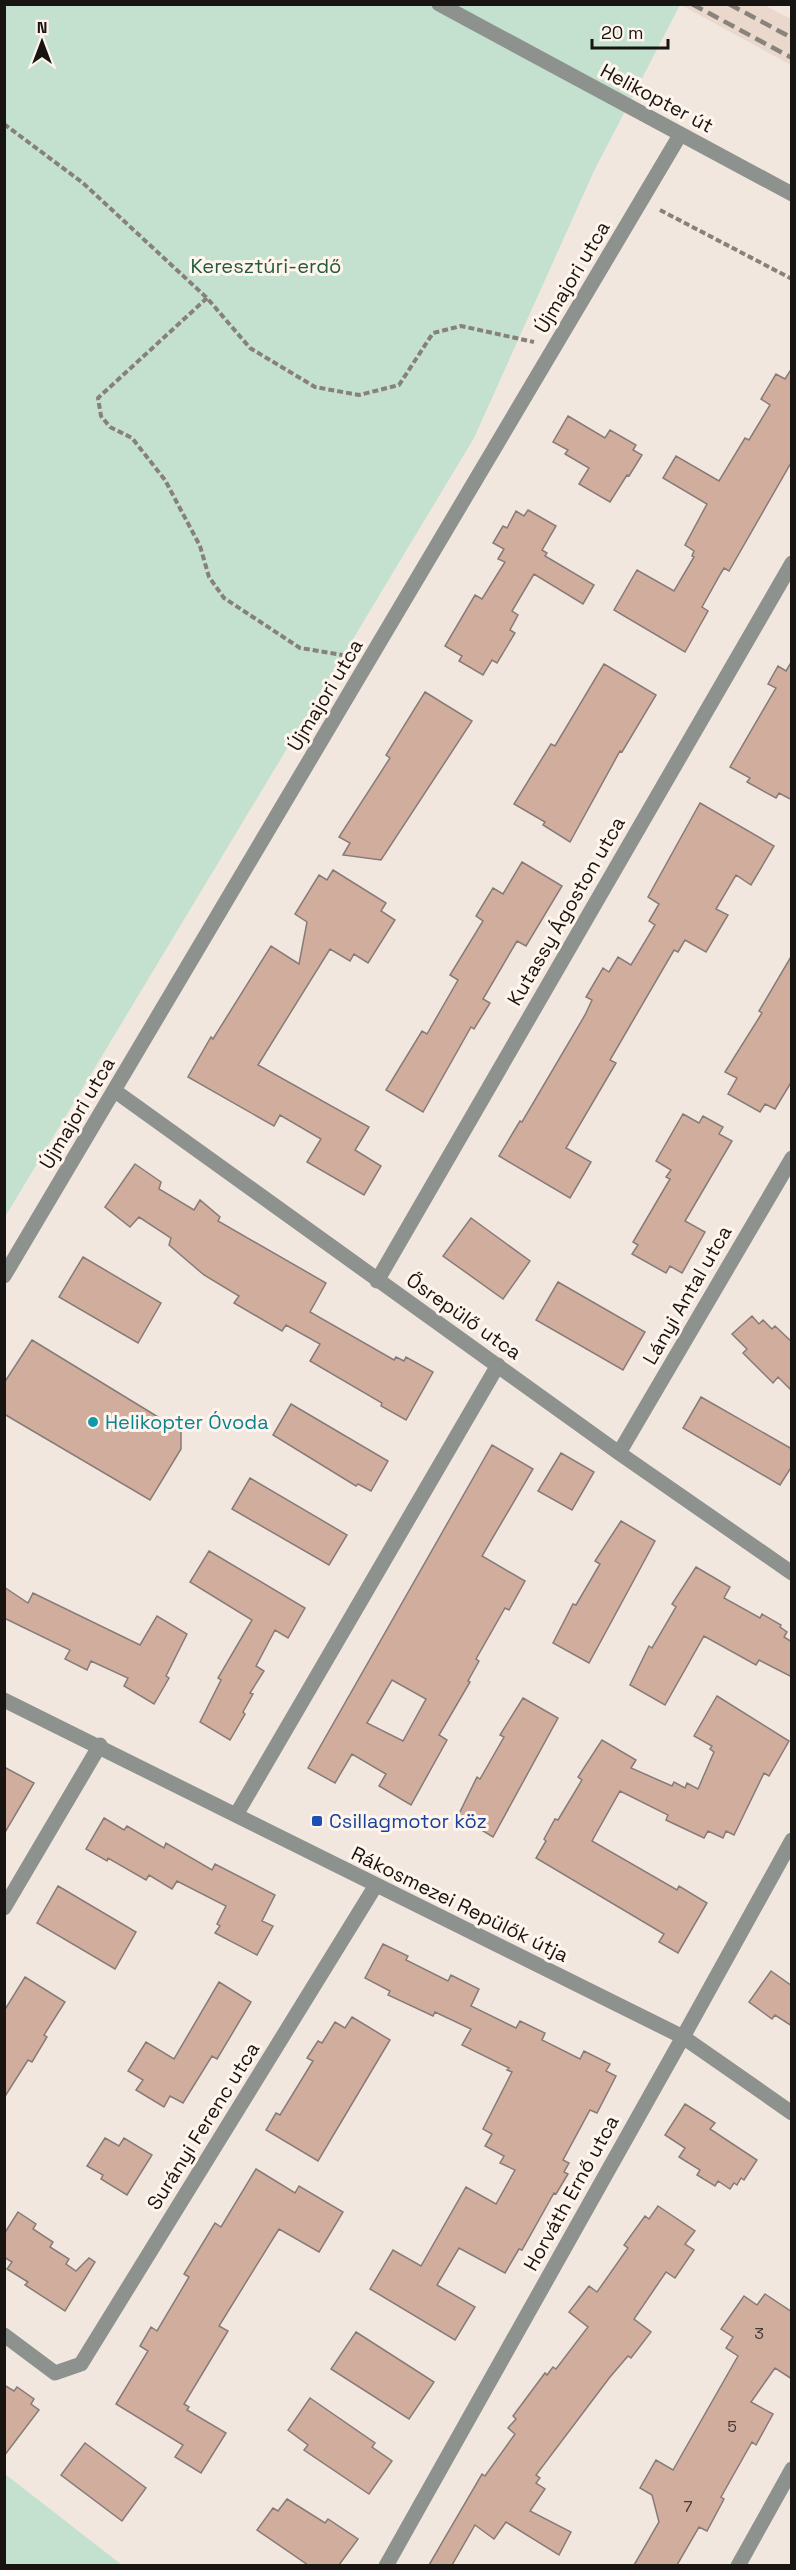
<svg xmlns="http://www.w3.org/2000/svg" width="796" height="2570" font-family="'Space Grotesk',sans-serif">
<rect width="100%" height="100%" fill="#f2e7df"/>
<path fill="#e9d8cb" d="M681 5H764L791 19V65Z"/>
<path fill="#c4e1cf" d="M5 5H680L594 171 474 438 5 1217Z
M4 2474H5L122 2565H5Z"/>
<path fill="#d1ad9d" stroke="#877b77" stroke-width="1.5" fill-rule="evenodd" d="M792 368V461L729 571 724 568 721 573 702 607 708 611 685 652 614 610 637 570 674 591 694 557 692 556 694 551 685 545 707 504 663 478 676 456 719 481 745 438 749 440 770 405 761 399 776 374 785 379Z
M568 416 605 438 610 430 636 445 633 450 642 455 629 476 627 475 610 502 579 484 589 468 565 454 568 450 553 442Z
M528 510 556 526 542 550 547 553 545 556 594 585 583 604 534 574 512 611 518 615 510 630 515 633 497 663 492 660 483 675 459 661 462 656 445 646 475 595 482 599 505 562 498 559 504 549 493 543 503 526 507 528 516 511 524 516Z
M792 661V800L779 793 776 798 747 782 750 778 730 767 776 688 768 684 778 666 786 671Z
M604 664 656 695 622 752 620 751 570 842 543 825 545 822 514 804 551 744 555 746Z
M425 692 472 721 381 860 343 855 350 843 339 837 390 758 386 755Z
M700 803 774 846 751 885 736 875 716 909 728 915 706 952 685 940 678 952 674 950 610 1060 616 1063 566 1148 591 1162 570 1198 499 1156 520 1121 522 1122 585 1015 592 1000 586 997 603 968 609 972 618 957 631 965 655 925 649 921 659 904 648 897Z
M522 862 562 886 526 946 517 941 483 999 490 1003 474 1029 471 1027 423 1112 386 1090 422 1031 427 1034 458 980 450 975 483 921 476 916 493 888 503 894Z
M333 870 386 903 381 911 395 920 368 963 354 954 350 961 330 949 258 1065 369 1127 355 1150 381 1166 364 1195 307 1162 321 1139 280 1115 274 1126 188 1077 211 1037 213 1039 271 946 299 964 307 922 295 914 319 875 327 880Z
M792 955V1081L775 1109 765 1104 760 1112 728 1094 737 1078 725 1072 762 1013 759 1011Z
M683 1114 699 1123 703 1116 723 1127 719 1134 732 1141 685 1221 705 1232 682 1273 670 1266 666 1273 632 1254 638 1245 633 1242 670 1179 666 1177 671 1170 656 1161Z
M135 1164 161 1182 159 1189 194 1210 200 1200 220 1217 218 1221 326 1283 310 1312 394 1360 396 1357 404 1361 406 1357 433 1372 406 1420 381 1406 382 1403 310 1361 320 1344 286 1325 282 1331 234 1303 239 1296 204 1275 169 1245 171 1238 139 1217 130 1227 105 1207Z
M471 1218 530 1261 503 1299 443 1256Z
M83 1257 161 1303 138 1343 59 1297Z
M558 1282 645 1332 623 1370 536 1320Z
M752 1316 759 1324 763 1320 772 1329 775 1326 792 1342V1391L778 1377 773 1383 743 1353 747 1349 732 1334Z
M32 1340 181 1431V1449L150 1500 4 1414V1383Z
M701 1397 792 1449V1466L780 1485 683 1428Z
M291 1404 388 1461 371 1491 358 1484 356 1486 273 1435Z
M492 1445 533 1469 482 1556 525 1581 509 1610 505 1608 476 1659 479 1661 468 1681 470 1682 439 1735 447 1740 411 1805 379 1786 386 1774 352 1754 335 1783 308 1768ZM392 1680 426 1699 403 1741 367 1723Z
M561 1453 594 1472 572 1510 538 1491Z
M250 1478 347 1535 329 1565 232 1509Z
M621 1521 655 1541 589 1663 553 1643 573 1604 576 1605 600 1564 595 1561Z
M209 1551 305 1608 288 1638 275 1630 256 1666 264 1671 250 1693 253 1694 243 1712 245 1714 230 1740 200 1722 221 1680 218 1678 252 1620 190 1582Z
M696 1567 730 1587 724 1598 760 1618 762 1614 781 1625 780 1627 787 1632 784 1637 792 1642V1677L759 1660 756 1665 704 1636 665 1705 630 1685 649 1646 652 1648 676 1607 672 1604Z
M4 1587 28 1603 33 1593 140 1645 157 1616 187 1634 166 1676 169 1678 154 1704 124 1686 128 1678 91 1661 87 1670 65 1659 70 1650 4 1618Z
M717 1696 789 1741 769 1776 764 1773 734 1835 726 1831 723 1838 708 1831 704 1838 666 1820 668 1815 620 1791 592 1841 677 1890 679 1886 707 1903 678 1953 659 1942 664 1934 536 1858 546 1841 544 1839 555 1819 558 1820 582 1780 578 1777 602 1740 636 1760 631 1768 672 1786 674 1782 685 1788 687 1783 698 1789 714 1752 710 1749 712 1746 694 1736Z
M523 1698 558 1718 493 1837 458 1816 477 1777 480 1779 504 1737 500 1735Z
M4 1767 34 1783 4 1834Z
M104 1818 124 1830 127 1826 164 1848 166 1843 212 1870 215 1864 275 1895 262 1921 273 1926 257 1955 215 1933 220 1926 217 1924 226 1906 177 1881 172 1889 149 1875 146 1880 108 1858 107 1861 86 1849Z
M58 1886 136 1932 115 1969 37 1923Z
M383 1944 408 1956 406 1960 448 1981 451 1975 479 1989 471 2006 516 2028 520 2021 545 2033 542 2040 580 2059 584 2051 610 2064 606 2071 616 2076 597 2113 590 2110 563 2160 569 2163 564 2172 568 2174 556 2194 554 2193 522 2250 519 2249 505 2273 459 2248 437 2285 475 2307 455 2340 370 2289 393 2250 421 2266 466 2187 496 2204 515 2170 500 2163 504 2156 485 2146 492 2134 483 2129 512 2072 507 2070 509 2068 462 2045 471 2029 435 2012 433 2016 388 1995 390 1991 365 1978Z
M771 1971 792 1986V2026L775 2015 772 2019 749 2002Z
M25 1977 65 2002 44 2035 47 2037 32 2062 28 2060 4 2098V2011Z
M219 1982 251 2002 217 2059 212 2056 183 2103 170 2096 164 2107 136 2090 143 2080 128 2071 146 2042 174 2059Z
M352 2017 390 2040 318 2161 266 2130 276 2113 280 2115 313 2061 307 2058 318 2041 322 2043 335 2022 345 2028Z
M685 2104 715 2123 710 2129 757 2160 744 2180 741 2178 737 2185 734 2183 730 2189 718 2181 715 2186 697 2175 700 2170 679 2157 685 2148 665 2135Z
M105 2138 119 2146 124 2138 152 2155 127 2195 101 2179 103 2175 87 2166Z
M256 2169 295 2193 299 2186 343 2212 319 2252 279 2229 219 2326 228 2331 184 2404 189 2407 187 2410 226 2433 201 2473 175 2457 183 2445 116 2404 148 2351 140 2346 151 2327 157 2331 189 2277 184 2274 215 2223 221 2227Z
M658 2206 695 2231 685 2244 694 2250 675 2278 666 2272 634 2319 651 2332 631 2358 628 2356 610 2377 536 2475 540 2478 536 2483 545 2489 530 2511 571 2532 559 2555 506 2522 494 2539 475 2525 452 2565H429L482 2474 485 2476 515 2434 508 2428 516 2419 513 2416 545 2373 547 2375 553 2367 556 2369 588 2327 569 2312 589 2286 597 2292 628 2248 624 2245 645 2216 649 2219Z
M18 2212 36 2224 33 2229 53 2242 50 2247 69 2259 66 2264 76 2271 89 2258 95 2262 65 2311 25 2285 28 2282 7 2269 12 2262 4 2257V2234Z
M765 2294 792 2312V2379L775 2368 751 2402 773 2414 756 2445 752 2442 721 2497 724 2499 707 2531 699 2527 677 2565H634L659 2522 652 2495 640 2488 656 2460 673 2470 738 2356 726 2348 733 2337 721 2329 744 2296 757 2305Z
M356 2332 434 2382 409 2419 331 2369Z
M4 2385 14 2391 17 2387 34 2399 31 2404 39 2410 4 2456Z
M310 2398 375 2443 372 2447 392 2461 369 2494 304 2450 308 2445 288 2430Z
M85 2443 146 2488 122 2521 61 2475Z
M287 2499 325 2523 328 2519 358 2539 339 2565H308L257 2530 273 2508 278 2511Z"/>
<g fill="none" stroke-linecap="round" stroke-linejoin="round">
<path stroke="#87807b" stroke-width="4" stroke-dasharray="6 3" stroke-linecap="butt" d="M4 124 83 183 207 298 250 348 315 387 359 395 399 385 433 333 461 326 534 342
M660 210 792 279
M207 298 98 398 101 416 110 427 132 438 165 480 200 546 209 577 224 598 300 648 349 656"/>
<path stroke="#8d928f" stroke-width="15" d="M439 4 792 194
M115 1091 619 1453 792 1573
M4 1276 680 135
M377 1281 792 563
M619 1453 792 1158
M4 1700 683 2037 792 2113
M236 1815 498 1365
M4 1908 100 1745
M4 2335 55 2373 81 2364 376 1885
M386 2566 683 2037 792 1840
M738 2566 792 2469"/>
<path stroke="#8a837d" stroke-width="4.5" stroke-dasharray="12 6" stroke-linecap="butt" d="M692 4 792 58
M729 4 792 38"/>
</g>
<circle fill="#0f9aa8" stroke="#fff5ed" stroke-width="2" cx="93" cy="1422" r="6"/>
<rect fill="#1a4fb4" stroke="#fff5ed" stroke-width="2" x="311" y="1815" width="12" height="12" rx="3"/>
<g text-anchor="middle" stroke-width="6" stroke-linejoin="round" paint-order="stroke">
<g font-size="16" fill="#463a34">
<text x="759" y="2339">3</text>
<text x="732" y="2432">5</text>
<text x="688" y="2512">7</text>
</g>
<g font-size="20" fill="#171411" stroke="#fff5ed">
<text transform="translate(657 98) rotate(28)" y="7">Helikopter út</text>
<text transform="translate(572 277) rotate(-59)" y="7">Újmajori utca</text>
<text transform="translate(325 695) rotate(-59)" y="7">Újmajori utca</text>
<text transform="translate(566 911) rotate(-60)" y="7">Kutassy Ágoston utca</text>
<text transform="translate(77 1113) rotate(-59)" y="7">Újmajori utca</text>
<text transform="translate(687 1295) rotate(-60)" y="7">Lányi Antal utca</text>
<text transform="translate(464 1316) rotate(35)" y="7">Ősrepülő utca</text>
<text transform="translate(460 1904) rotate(26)" y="7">Rákosmezei Repülők útja</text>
<text transform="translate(203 2126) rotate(-58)" y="7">Surányi Ferenc utca</text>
<text transform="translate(571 2193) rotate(-61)" y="7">Horváth Ernő utca</text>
</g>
<g font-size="20" fill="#215a3d" stroke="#fff5ed">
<text x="266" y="273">Keresztúri-erdő</text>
</g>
<g font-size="20" fill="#0d838f" stroke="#fff5ed" text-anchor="start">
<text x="105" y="1429">Helikopter Óvoda</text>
</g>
<g font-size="20" fill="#164399" stroke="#fff5ed" text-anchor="start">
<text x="329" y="1828">Csillagmotor köz</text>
</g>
</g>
<rect width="796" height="2570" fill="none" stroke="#171411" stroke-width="12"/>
<g transform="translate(42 42)" stroke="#fff5ed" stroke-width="4.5" paint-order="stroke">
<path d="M0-4.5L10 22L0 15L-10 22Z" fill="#171411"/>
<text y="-9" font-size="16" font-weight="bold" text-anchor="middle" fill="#171411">N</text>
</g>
<path d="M592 39v9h76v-9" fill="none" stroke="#171411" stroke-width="3"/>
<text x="601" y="39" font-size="18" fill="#171411" stroke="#fff5ed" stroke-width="4.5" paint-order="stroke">20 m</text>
</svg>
